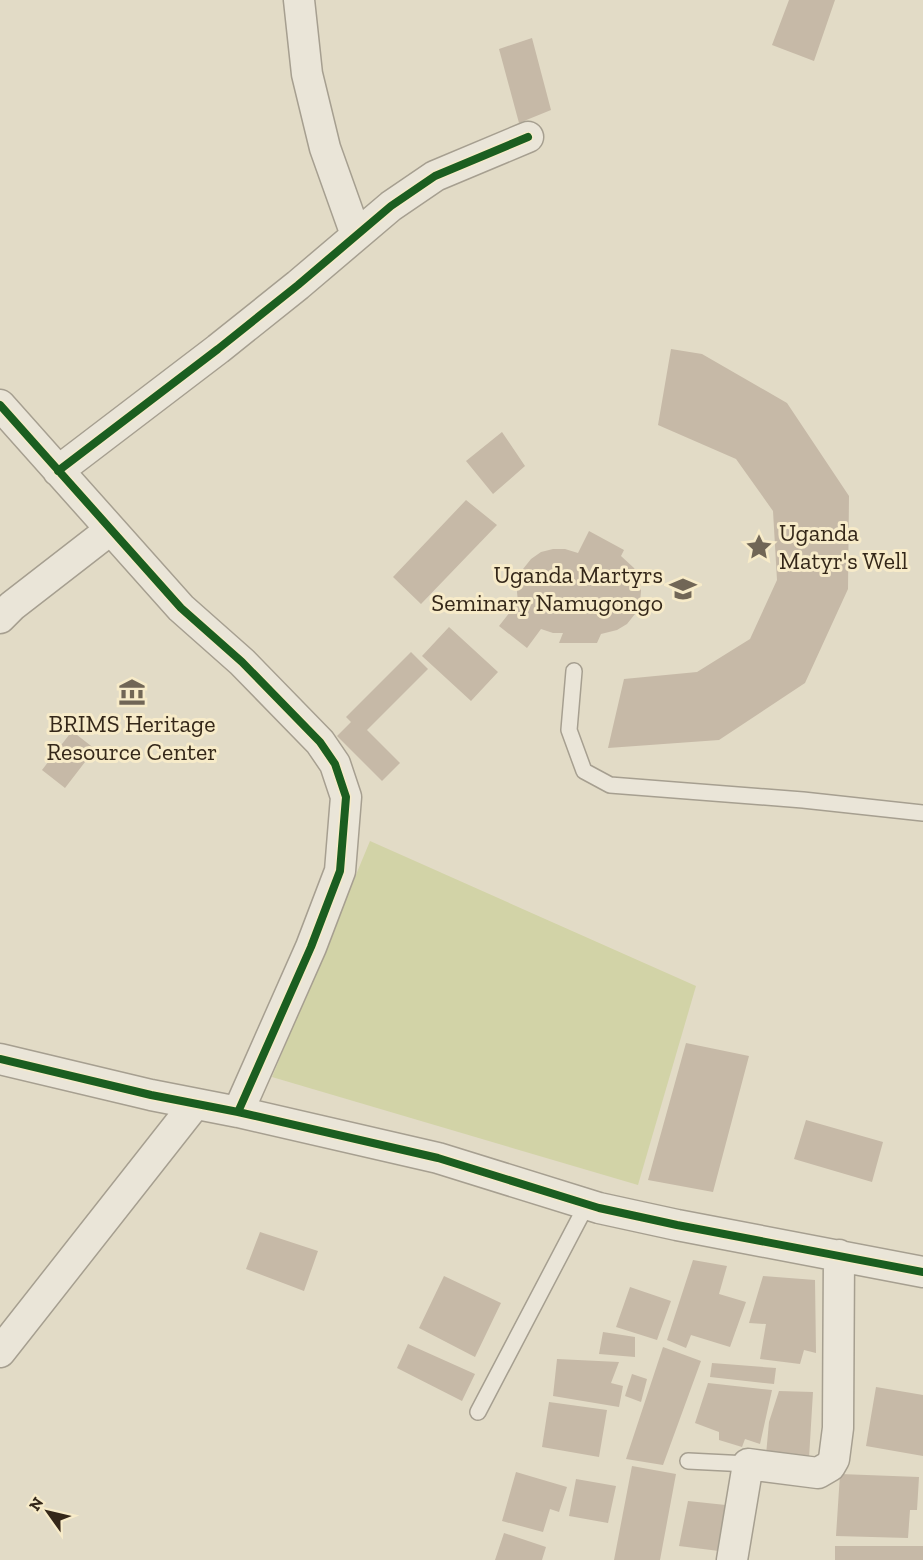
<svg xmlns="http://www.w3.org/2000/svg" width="923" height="1560" font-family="'Zilla Slab',serif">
<rect width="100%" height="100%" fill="#e2dbc6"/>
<path fill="#d2d3a7" d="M370 841 696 986 638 1185 272 1077Z"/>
<path fill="#c6b9a7" d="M789 0H835L814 61 772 45Z
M532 38 551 110 519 123 499 49Z
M671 349 702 354 787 403 849 496 848 589 805 683 719 740 608 748 624 679 697 672 750 639 777 580 773 511 736 459 658 425Z
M502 432 525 466 493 494 466 461Z
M466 500 497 525 421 604 393 577Z
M589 531 624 550 621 556 634 568 640 579 641 591 640 603 635 614 627 624 617 630 601 634 597 643H559L563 633H553L541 629 527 648 499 626 518 602 517 592 519 580 523 569 531 559 541 552 553 549H565L578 553Z
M449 627 498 672 471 701 422 656Z
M411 652 428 669 367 730 400 763 382 781 337 736 351 722 346 717Z
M72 731 95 749 65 788 42 770Z
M686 1043 749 1056 713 1192 648 1180Z
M806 1120 883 1142 872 1182 794 1159Z
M260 1232 318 1251 304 1291 246 1269Z
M693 1260 727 1266 719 1294 746 1302 730 1347 691 1335 686 1348 667 1340Z
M444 1276 501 1303 475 1357 419 1328Z
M763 1276 815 1280 816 1353 804 1350 800 1364 760 1359 766 1324 749 1323Z
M630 1287 671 1301 657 1340 616 1327Z
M603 1332 635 1337V1357L599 1354Z
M408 1344 475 1374 462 1401 397 1368Z
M663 1347 701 1361 663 1465 626 1459Z
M557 1359 619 1362 611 1383 623 1386 619 1407 553 1396Z
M712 1363 776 1368 774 1384 710 1377Z
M632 1374 647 1379 641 1402 625 1396Z
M708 1383 772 1390 760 1444 745 1439 742 1447 719 1440V1432L695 1423Z
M876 1387 923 1395V1456L866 1446Z
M779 1391 813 1392 809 1458 766 1455 769 1422Z
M549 1402 607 1410 599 1457 542 1447Z
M632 1466 676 1474 660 1560H614Z
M516 1472 567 1487 559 1512 550 1509 543 1532 502 1521Z
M840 1474 919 1477 917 1510H910L908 1538 836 1536Z
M576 1479 616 1486 608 1523 569 1516Z
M688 1501 735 1506 727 1552 679 1546Z
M504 1533 546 1547 542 1560H495Z
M835 1546H923V1560H835Z"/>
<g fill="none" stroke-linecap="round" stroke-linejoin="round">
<defs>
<path id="service" d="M574 671 569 730 584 771 610 785 803 800 923 813
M478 1412 587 1204
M688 1461 748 1464"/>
<path id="minor" d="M299 0 307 74 325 148 356 235
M0 405 181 608 242 662 320 742 335 764 346 797 340 871 311 947 238 1112
M58 471 218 349 298 285 391 206 435 176 528 137
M0 618 12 606 110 530
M0 1059 151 1095 238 1112 438 1158 599 1208 677 1225 923 1272
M0 1352 195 1104
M732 1560 748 1464 818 1473 830 1466 834 1459 838 1428 839 1255"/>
</defs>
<use href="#service" stroke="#a69f90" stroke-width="18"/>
<use href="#minor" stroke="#a69f90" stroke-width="33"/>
<use href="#service" stroke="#eae5d8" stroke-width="15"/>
<use href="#minor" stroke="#eae5d8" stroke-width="30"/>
<defs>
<path id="cycleway" d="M0 405 181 608 242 662 320 742 335 764 346 797 340 871 311 947 238 1112
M58 471 218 349 298 285 391 206 435 176 528 137
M0 1059 151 1095 238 1112 438 1158 599 1208 677 1225 923 1272"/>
</defs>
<use href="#cycleway" stroke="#f7ebc9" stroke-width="11"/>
<use href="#cycleway" stroke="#1b5e20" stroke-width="8"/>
</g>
<defs>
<symbol id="sight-bare" viewBox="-9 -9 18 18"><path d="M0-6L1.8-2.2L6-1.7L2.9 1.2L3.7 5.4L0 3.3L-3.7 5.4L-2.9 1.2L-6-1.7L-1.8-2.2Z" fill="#716656" stroke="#f7ebc9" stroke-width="2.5" paint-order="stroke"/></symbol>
<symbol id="university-bare" viewBox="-9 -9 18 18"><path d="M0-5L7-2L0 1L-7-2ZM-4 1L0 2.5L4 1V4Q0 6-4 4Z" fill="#716656" stroke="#f7ebc9" stroke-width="2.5" paint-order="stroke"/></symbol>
<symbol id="museum-bare" viewBox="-9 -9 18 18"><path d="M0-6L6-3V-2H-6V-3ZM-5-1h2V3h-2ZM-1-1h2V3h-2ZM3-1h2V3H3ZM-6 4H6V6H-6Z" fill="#716656" stroke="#f7ebc9" stroke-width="2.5" paint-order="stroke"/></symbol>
</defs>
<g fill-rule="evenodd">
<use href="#sight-bare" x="740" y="528" width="38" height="38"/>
<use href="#university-bare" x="664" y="570" width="38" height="38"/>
<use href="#museum-bare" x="113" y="673" width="38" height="38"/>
</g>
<g text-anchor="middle" stroke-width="6" stroke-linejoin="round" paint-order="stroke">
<g font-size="24" fill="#342719" stroke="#f7ebc9" text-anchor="start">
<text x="779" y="541">Uganda<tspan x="779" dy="28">Matyr's Well</tspan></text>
<text x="663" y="583" text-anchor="end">Uganda Martyrs<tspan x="663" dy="28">Seminary Namugongo</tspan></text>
<text x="132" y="732" text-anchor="middle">BRIMS Heritage<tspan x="132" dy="28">Resource Center</tspan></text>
</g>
</g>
<g transform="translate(48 1512) rotate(304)" stroke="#f7ebc9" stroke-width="4.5" paint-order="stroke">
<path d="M0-4.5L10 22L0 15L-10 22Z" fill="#342719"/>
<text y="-9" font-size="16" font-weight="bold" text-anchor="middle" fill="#342719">N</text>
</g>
</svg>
